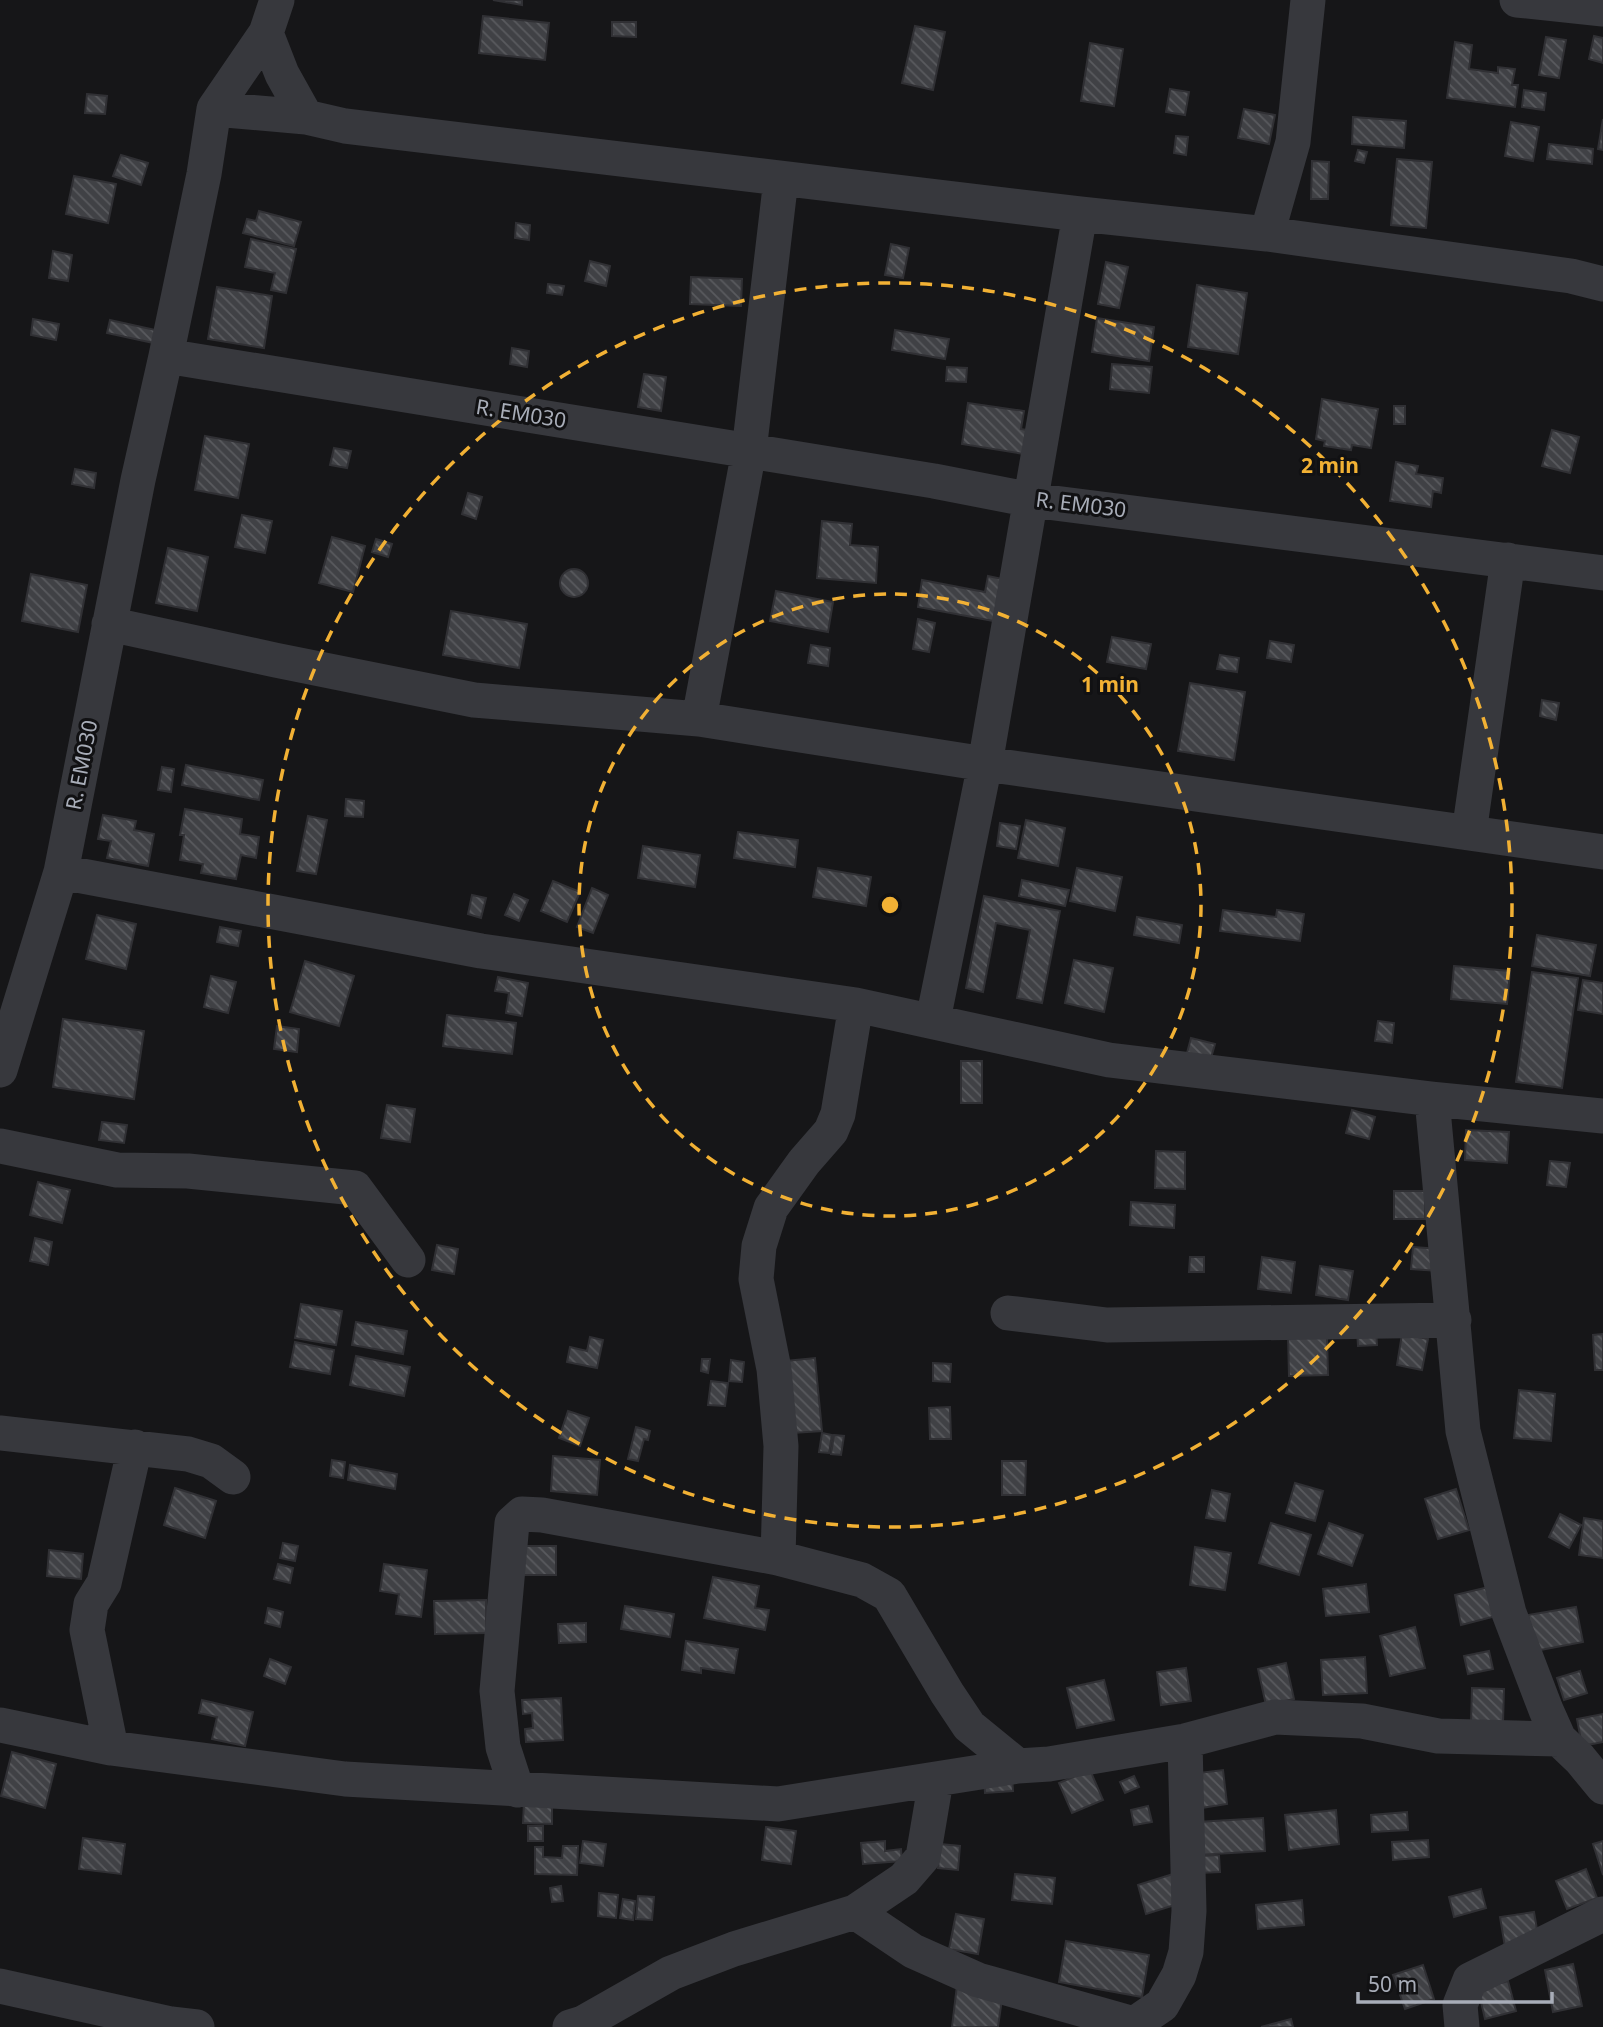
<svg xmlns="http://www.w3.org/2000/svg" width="1603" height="2027" font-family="'Noto Sans',sans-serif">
<defs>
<pattern id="building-back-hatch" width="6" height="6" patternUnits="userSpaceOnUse" patternTransform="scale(1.75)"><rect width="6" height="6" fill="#404145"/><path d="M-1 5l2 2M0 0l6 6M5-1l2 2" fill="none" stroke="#595a5e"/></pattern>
</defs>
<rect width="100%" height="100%" fill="#161618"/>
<path fill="url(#building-back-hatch)" stroke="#303034" stroke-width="2" d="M493 0H522V5Z
M483 16 549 23 545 60 479 53Z
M612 22H636V37L612 36Z
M915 26 945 32 933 90 902 83Z
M1594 36 1603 38V63L1589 59Z
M1546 37 1566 40 1559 78 1539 75Z
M1455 42 1472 45 1469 69 1498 73V67L1515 69 1512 85H1518L1515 107 1447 98Z
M1090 43 1123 49 1114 106 1081 101Z
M1170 89 1189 92 1185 115 1166 112Z
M1524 90 1546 93 1544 110 1522 107Z
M87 94 107 96 105 114 85 113Z
M1244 109 1275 115 1269 144 1238 138Z
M1353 117 1406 121 1404 148 1352 144Z
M1603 119V150L1598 149Z
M1511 122 1539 127 1533 161 1505 156Z
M1176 136 1188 137 1186 155 1174 153Z
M1549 144 1593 149 1592 164 1547 159Z
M1358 150 1367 152 1364 163 1355 161Z
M121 155 148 163 141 185 113 176Z
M1397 159 1432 162 1426 228 1391 225Z
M1312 161 1329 162 1328 199H1311Z
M74 176 116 184 108 223 66 214Z
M259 211 301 222 294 246 243 233 247 219 256 221Z
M516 223 530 225 529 240 515 238Z
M251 239 296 249 286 293 271 290 275 273 245 267Z
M891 244 909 248 903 278 885 275Z
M53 251 72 255 68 281 49 278Z
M590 261 610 266 606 286 585 281Z
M1106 262 1128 267 1119 308 1098 304Z
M691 277 742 279 741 306 690 304Z
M548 284 564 286 562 295 547 293Z
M1197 285 1247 293 1238 354 1188 347Z
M217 287 272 296 264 348 208 339Z
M1097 318 1154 327 1149 361 1092 352Z
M33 319 59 324 56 340 31 335Z
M110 320 160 331 158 344 107 333Z
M895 330 949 339 945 359 892 350Z
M512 348 529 351 527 367 510 364Z
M1112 364 1152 367 1149 393 1110 389Z
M947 367 967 368 966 382 946 381Z
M644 374 666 377 661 411 638 407Z
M1322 399 1378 409 1371 448 1352 445 1351 450 1324 446 1325 441 1316 439Z
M968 403 1024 411 1021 429 1027 430 1024 454 962 444Z
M1394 406H1405V424H1394Z
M1552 430 1579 437 1570 473 1542 466Z
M205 436 249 444 238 498 195 490Z
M334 448 351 451 347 468 330 465Z
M1396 462 1418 466 1416 474 1443 478 1441 493 1433 491 1431 507 1390 501Z
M75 469 96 473 94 488 72 484Z
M468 493 482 497 476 519 462 514Z
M242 515 272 521 265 553 235 547Z
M822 521 852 524 850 545 878 547 876 583 817 578Z
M332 537 365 546 353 592 319 583Z
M376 539 392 544 388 557 372 552Z
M168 548 208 557 197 611 156 603Z
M560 583a14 14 0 1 1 28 0a14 14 0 1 1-28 0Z
M31 574 87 585 78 632 22 621Z
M988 576 1007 580 999 622 918 607 922 580 985 592Z
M776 591 833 602 828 632 770 621Z
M451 611 527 624 519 668 443 655Z
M918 619 935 623 929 652 913 649Z
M1112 637 1151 644 1146 669 1107 662Z
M1270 641 1294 645 1291 662 1267 658Z
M811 645 830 648 828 666 808 663Z
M1220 655 1239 658 1237 672 1217 669Z
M1190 683 1245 692 1234 760 1178 751Z
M1542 700 1559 703 1556 720 1540 716Z
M186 765 263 780 259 800 182 785Z
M162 767 174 769 171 792 158 790Z
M346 799 364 801 363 817 345 816Z
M185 809 242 819 240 834 259 837 256 858 241 855 236 879 201 873 203 864 180 860 184 835H180Z
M103 815 136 821 134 830 154 834 148 866 107 858 111 841 98 839Z
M308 816 327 820 316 874 297 871Z
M1026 820 1065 828 1058 866 1018 858Z
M1000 823 1020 826 1016 849 997 846Z
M738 832 798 840 795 867 734 858Z
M643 846 700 855 695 887 638 878Z
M818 868 871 877 866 906 813 897Z
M1077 868 1122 877 1115 911 1070 901Z
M1022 880 1069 890 1065 906 1019 896Z
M553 881 580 892 567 922 541 911Z
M592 888 608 895 593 933 577 927Z
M514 894 528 900 519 921 505 915Z
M472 895 486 898 481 918 468 914Z
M984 896 1060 911 1042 1003 1017 998 1030 930 996 923 983 992 966 988Z
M1223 910 1276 917 1277 910 1304 914 1300 941 1220 931Z
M97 915 136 924 126 969 86 959Z
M1137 917 1182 925 1179 943 1134 935Z
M220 927 241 931 238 946 217 942Z
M1537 935 1596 945 1590 976 1532 966Z
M1074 960 1113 968 1104 1012 1065 1003Z
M305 961 354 976 339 1026 290 1012Z
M1454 966 1510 971 1507 1004 1451 999Z
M1532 972 1578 978 1562 1088 1516 1082Z
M211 976 236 982 228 1013 204 1007Z
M498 977 528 983 522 1016 506 1013 509 993 495 991Z
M1583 980 1603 983V1014L1578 1010Z
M447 1015 516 1023 512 1054 443 1046Z
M63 1019 144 1031 134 1099 53 1087Z
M1378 1021 1394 1023 1392 1043 1375 1041Z
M277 1026 299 1029 297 1052 274 1049Z
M1191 1038 1215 1044 1211 1058 1187 1053Z
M961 1061H982V1103H961Z
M387 1105 415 1109 410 1142 381 1138Z
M1352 1110 1375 1117 1369 1139 1346 1133Z
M102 1122 127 1125 124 1143 99 1140Z
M1466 1130 1509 1132 1507 1163 1465 1160Z
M1156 1151 1185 1152V1189L1155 1188Z
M1550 1161 1570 1163 1566 1187 1547 1185Z
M38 1182 70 1190 62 1223 30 1215Z
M1394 1191H1425V1219H1394Z
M1131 1202 1175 1205 1174 1228 1130 1225Z
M35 1238 52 1242 48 1265 30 1261Z
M437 1245 458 1249 454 1274 432 1270Z
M1413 1247 1440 1249 1438 1271 1411 1269Z
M1190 1257H1204V1272H1189Z
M1262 1257 1295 1262 1291 1293 1258 1289Z
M1320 1266 1353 1271 1348 1300 1316 1295Z
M301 1304 342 1311 336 1345 295 1338Z
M356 1322 407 1331 403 1354 352 1345Z
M1376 1329 1377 1345 1358 1346 1357 1331Z
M1402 1334 1428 1339 1422 1370 1397 1365Z
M1603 1334V1370H1595L1593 1335Z
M1288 1336H1327L1328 1375 1289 1376Z
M590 1337 603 1340 597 1368 567 1362 570 1347 587 1351Z
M295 1342 334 1350 330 1374 290 1367Z
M356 1356 410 1367 404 1396 350 1385Z
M815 1358 822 1431 792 1433 786 1361Z
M702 1359H710L708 1373 701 1371Z
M731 1360 744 1362 742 1382 729 1381Z
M933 1363 951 1364 950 1382 933 1381Z
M711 1381 728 1383 725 1406 708 1405Z
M1519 1390 1555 1394 1551 1441 1514 1438Z
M950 1407 951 1439H930L929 1408Z
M568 1411 589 1418 580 1446 559 1438Z
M636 1427 650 1431 648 1440 644 1439 638 1461 628 1459Z
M822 1433 832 1435 829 1453 819 1452Z
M834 1435 844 1436 841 1455 831 1454Z
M553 1456 600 1460 597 1495 551 1491Z
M332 1460 345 1462 343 1478 330 1476Z
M1002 1461H1026L1025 1495H1002Z
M350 1465 397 1474 395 1489 348 1480Z
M1295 1483 1323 1491 1315 1521 1286 1513Z
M175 1488 216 1501 205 1538 164 1525Z
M1456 1489 1469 1530 1438 1539 1425 1499Z
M1212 1490 1230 1494 1225 1521 1206 1518Z
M1560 1514 1581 1525 1569 1548 1549 1537Z
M1584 1518 1603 1521V1558L1579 1555Z
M1271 1523 1311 1535 1299 1575 1259 1563Z
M1329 1523 1363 1535 1352 1566 1318 1554Z
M283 1543 298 1546 295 1561 280 1558Z
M520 1546H556V1575H519Z
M1195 1547 1231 1553 1225 1590 1190 1585Z
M49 1550 83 1554 81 1579 47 1576Z
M278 1564 293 1568 290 1583 274 1579Z
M384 1564 427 1570 421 1617 396 1614 399 1594 380 1591Z
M713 1577 759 1586 755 1608 769 1610 765 1630 704 1618Z
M1366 1584 1369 1612 1326 1616 1323 1589Z
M1493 1586 1500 1615 1461 1625 1455 1595Z
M486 1600V1633L435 1634 434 1601Z
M625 1606 674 1614 670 1637 621 1629Z
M1576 1607 1583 1642 1535 1651 1528 1615Z
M268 1608 283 1612 280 1627 265 1623Z
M586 1623V1642L559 1643 558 1624Z
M1415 1627 1425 1668 1390 1676 1380 1636Z
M686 1641 738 1649 734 1673 701 1668V1673L682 1670Z
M1489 1651 1493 1669 1468 1674 1464 1656Z
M1365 1657 1367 1693 1323 1695 1321 1660Z
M270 1659 291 1667 285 1684 264 1676Z
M1286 1663 1294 1699 1266 1705 1258 1669Z
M1186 1668 1191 1701 1161 1705 1157 1672Z
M1580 1671 1587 1693 1564 1700 1557 1678Z
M1104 1680 1114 1720 1077 1728 1067 1688Z
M1472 1688 1504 1689 1503 1723 1471 1722Z
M561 1698 563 1740 526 1742 525 1729 533 1728 532 1713 523 1714 522 1700Z
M202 1700 253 1712 245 1746 212 1739 217 1717 199 1713Z
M1603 1714V1742L1582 1746 1577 1719Z
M12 1752 56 1764 45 1808 1 1796Z
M1090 1770 1103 1800 1072 1813 1059 1783Z
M1223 1770 1227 1804 1195 1809 1190 1774Z
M1012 1775 1013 1791 985 1793 984 1777Z
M1134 1776 1139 1787 1125 1793 1120 1782Z
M524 1802 552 1803V1824L523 1823Z
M1148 1806 1152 1822 1134 1825 1131 1810Z
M1336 1810 1339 1844 1289 1850 1285 1815Z
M1407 1812 1408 1830 1372 1832 1371 1815Z
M1263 1818 1265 1851 1198 1855 1197 1822Z
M528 1826H543V1841H528Z
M766 1827 796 1831 791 1864 762 1860Z
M83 1838 125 1844 121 1874 79 1869Z
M1428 1840 1429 1857 1393 1860 1392 1842Z
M583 1841 606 1844 603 1866 580 1863Z
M885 1841V1851L901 1849 902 1861 863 1864 861 1843Z
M1603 1841V1875L1593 1844Z
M940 1844 960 1846 958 1870 938 1868Z
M563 1846H578L577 1875 535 1874V1847H543V1857L562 1858Z
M1219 1855 1220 1872 1199 1873V1856Z
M1586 1869 1597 1898 1567 1909 1556 1881Z
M1015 1874 1055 1878 1052 1904 1012 1900Z
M1173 1874 1181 1903 1146 1914 1138 1885Z
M561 1886 563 1901 552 1902 550 1888Z
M1481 1889 1486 1908 1454 1917 1449 1897Z
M599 1893 618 1895 616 1918 598 1916Z
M638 1896 654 1897 652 1920 636 1919Z
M623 1899 635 1901 633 1920 620 1918Z
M1302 1900 1304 1925 1258 1929 1256 1905Z
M1534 1912 1539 1941 1505 1947 1500 1917Z
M956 1914 984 1919 978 1954 949 1949Z
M1066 1941 1149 1955 1142 1997 1059 1982Z
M1573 1964 1582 2006 1553 2012 1545 1970Z
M1423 1965 1434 1999 1405 2009 1393 1975Z
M1508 1981 1516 2011 1485 2019 1478 1989Z
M957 1985 1003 1992 998 2027H952Z
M1291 2019 1293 2027H1261Z"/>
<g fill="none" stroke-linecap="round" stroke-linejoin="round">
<path stroke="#37383d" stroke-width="35" d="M1517 0 1603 9
M266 33 282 74 306 117
M214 109 306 117 345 126 1080 214 1267 234 1571 276 1603 284
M1267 234 1293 142 1308 0
M166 356 204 174 214 109 266 33 277 0
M109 624 275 660 474 700 699 719 985 764 1603 852
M699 719 749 451 781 179
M1469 833 1508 560
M61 872 481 951 856 1005 1109 1060 1432 1099 1603 1116
M856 1005 838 1114 831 1131 804 1162 771 1208 759 1246 756 1279 774 1369 781 1446 778 1558 862 1580 889 1595 947 1693 969 1726 1018 1766
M933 1020 985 764 1080 214
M0 1070 61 872 138 480 166 356 934 481 1031 500 1603 573
M1432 1099 1463 1431 1509 1613 1546 1710 1559 1739 1580 1759 1603 1787
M0 1146 117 1170 188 1171 355 1188 408 1260
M1008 1313 1107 1325 1454 1320
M0 1433 188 1454 211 1461 233 1477
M0 1725 111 1748 345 1779 778 1804 1018 1766 1049 1764 1185 1741 1275 1717 1362 1721 1438 1736 1559 1739
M111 1748 87 1630 91 1604 104 1583 135 1447
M517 1790 503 1747 497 1691 512 1523 522 1514 542 1515 778 1558
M855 1912 913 1951 978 1980 1134 2024
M0 1986 171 2024 197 2027
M570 2027 583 2023 671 1973 734 1949 855 1912 904 1879 923 1857 936 1780
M1130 2027 1162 2005 1179 1975 1186 1952 1189 1911 1185 1741
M1462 2027 1460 2005 1470 1980 1603 1914"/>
</g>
<g fill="none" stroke="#f2b134" stroke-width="3.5" stroke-dasharray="12 9">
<circle cx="890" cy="905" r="311"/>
<circle cx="890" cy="905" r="622"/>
</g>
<g text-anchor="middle" stroke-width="6" stroke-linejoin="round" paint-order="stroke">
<g font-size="21" fill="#a8adb8" stroke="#111113">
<text transform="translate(521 414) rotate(9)" y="7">R. EM030</text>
<text transform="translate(1081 505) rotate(7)" y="7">R. EM030</text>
<text transform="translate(82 765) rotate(-79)" y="7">R. EM030</text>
</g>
</g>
<circle cx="890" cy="905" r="10" fill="#f2b134" stroke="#111113" stroke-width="3.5"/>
<g font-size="21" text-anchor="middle" font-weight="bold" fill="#f2b134" stroke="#111113" stroke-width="6" stroke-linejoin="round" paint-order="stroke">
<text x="1330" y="473">2 min</text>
<text x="1110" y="692">1 min</text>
</g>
<path d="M1358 1992v10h194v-10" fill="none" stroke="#a8adb8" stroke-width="3.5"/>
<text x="1368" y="1992" font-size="21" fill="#a8adb8" stroke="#111113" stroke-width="5" paint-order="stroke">50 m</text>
</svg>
